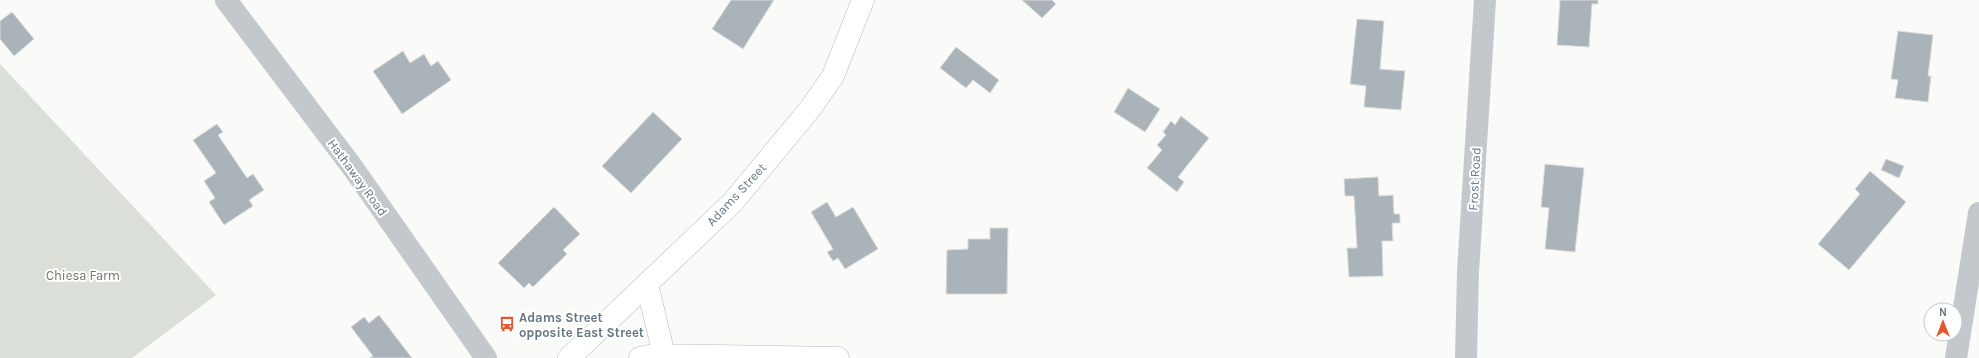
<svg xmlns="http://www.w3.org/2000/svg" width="1979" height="358" font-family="Karla,sans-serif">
<rect width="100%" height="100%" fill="#fafaf8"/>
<path fill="#dadfd7" d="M0 64 216 295 132 358H0Z"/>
<path fill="#aab3b9" stroke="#dcdcda" d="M731 0H774L743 49 712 29Z
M1022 0H1052L1056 4 1042 18Z
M1560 0H1598V4H1592L1589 47 1557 45Z
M12 12 34 39 14 56 0 39V21Z
M1357 19 1384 21 1380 69 1405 71 1401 110 1364 107 1366 86 1350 84Z
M1898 31 1933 35 1928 76H1931L1928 102 1895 98 1898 80 1891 79Z
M956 47 999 80 990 93 973 80 966 88 940 68Z
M403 51 410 63 424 54 431 66 438 61 451 80 402 114 373 71Z
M1128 88 1160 109 1145 132 1114 112Z
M653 112 682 139 631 193 602 166Z
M1181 116 1209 138 1178 177 1184 182 1177 192 1147 168 1162 150 1157 145 1166 135 1163 132 1171 121 1175 125Z
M217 124 223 132 218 135 247 178 253 174 264 190 249 200 253 206 224 225 209 202 215 198 204 181 216 173 193 140Z
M1886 159 1904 166 1899 178 1881 170Z
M1545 164 1584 168 1575 252 1545 249 1549 208 1541 207Z
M1870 171 1906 202 1849 270 1818 244 1860 194 1855 189Z
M1378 177 1379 196 1393 195 1394 214H1400V223H1392L1393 241H1382L1383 276 1349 277 1347 248H1357L1354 196H1345L1344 179Z
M827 202 836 217 853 207 878 249 845 269 838 258 833 261 827 252 833 249 811 212Z
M554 207 580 234 563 250 567 254 533 287 529 283 524 288 498 263Z
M990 228H1008L1007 294H946L947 250 968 249V239H990Z
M379 315 412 358H369L373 356 351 327 364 317 369 323Z"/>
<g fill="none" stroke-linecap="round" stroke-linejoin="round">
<defs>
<path id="secondary" d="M647 284 664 355
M569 358 732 203 810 109 833 76 863 0
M640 358 654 355 838 358"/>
</defs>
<use href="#secondary" stroke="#b3babf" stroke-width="23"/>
<path stroke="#c3c8cc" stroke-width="22" d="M226 0 353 168 486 358
M1466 358 1468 272 1485 0
M1956 358 1979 213"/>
<use href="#secondary" stroke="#fff" stroke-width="22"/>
</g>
<defs>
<symbol id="bus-bare" viewBox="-9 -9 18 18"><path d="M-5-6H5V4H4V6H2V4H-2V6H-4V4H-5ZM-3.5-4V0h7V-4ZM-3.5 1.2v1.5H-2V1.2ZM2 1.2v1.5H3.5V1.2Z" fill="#e4572e" stroke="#fff" stroke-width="2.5" paint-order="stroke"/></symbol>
</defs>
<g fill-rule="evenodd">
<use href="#bus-bare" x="496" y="313" width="22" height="22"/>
</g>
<g text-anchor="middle" stroke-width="4" stroke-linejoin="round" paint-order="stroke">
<g font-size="13" fill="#657683" stroke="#fff">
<text transform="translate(358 177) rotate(54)" y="5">Hathaway Road</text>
<text transform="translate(1474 179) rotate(-87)" y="5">Frost Road</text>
<text transform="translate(736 194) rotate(-47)" y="5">Adams Street</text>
</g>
<g font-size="13" fill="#687a64" stroke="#fff">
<text x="83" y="280">Chiesa Farm</text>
</g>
<g font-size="13" font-weight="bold" fill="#657683" stroke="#fff" text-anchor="start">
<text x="519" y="322">Adams Street<tspan x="519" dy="15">opposite East Street</tspan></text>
</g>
</g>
<g transform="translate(1943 322)"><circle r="19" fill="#ffffff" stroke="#c1c8cd"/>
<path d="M0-3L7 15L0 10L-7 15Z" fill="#e4572e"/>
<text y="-6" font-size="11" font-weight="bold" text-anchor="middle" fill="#657683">N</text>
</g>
</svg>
